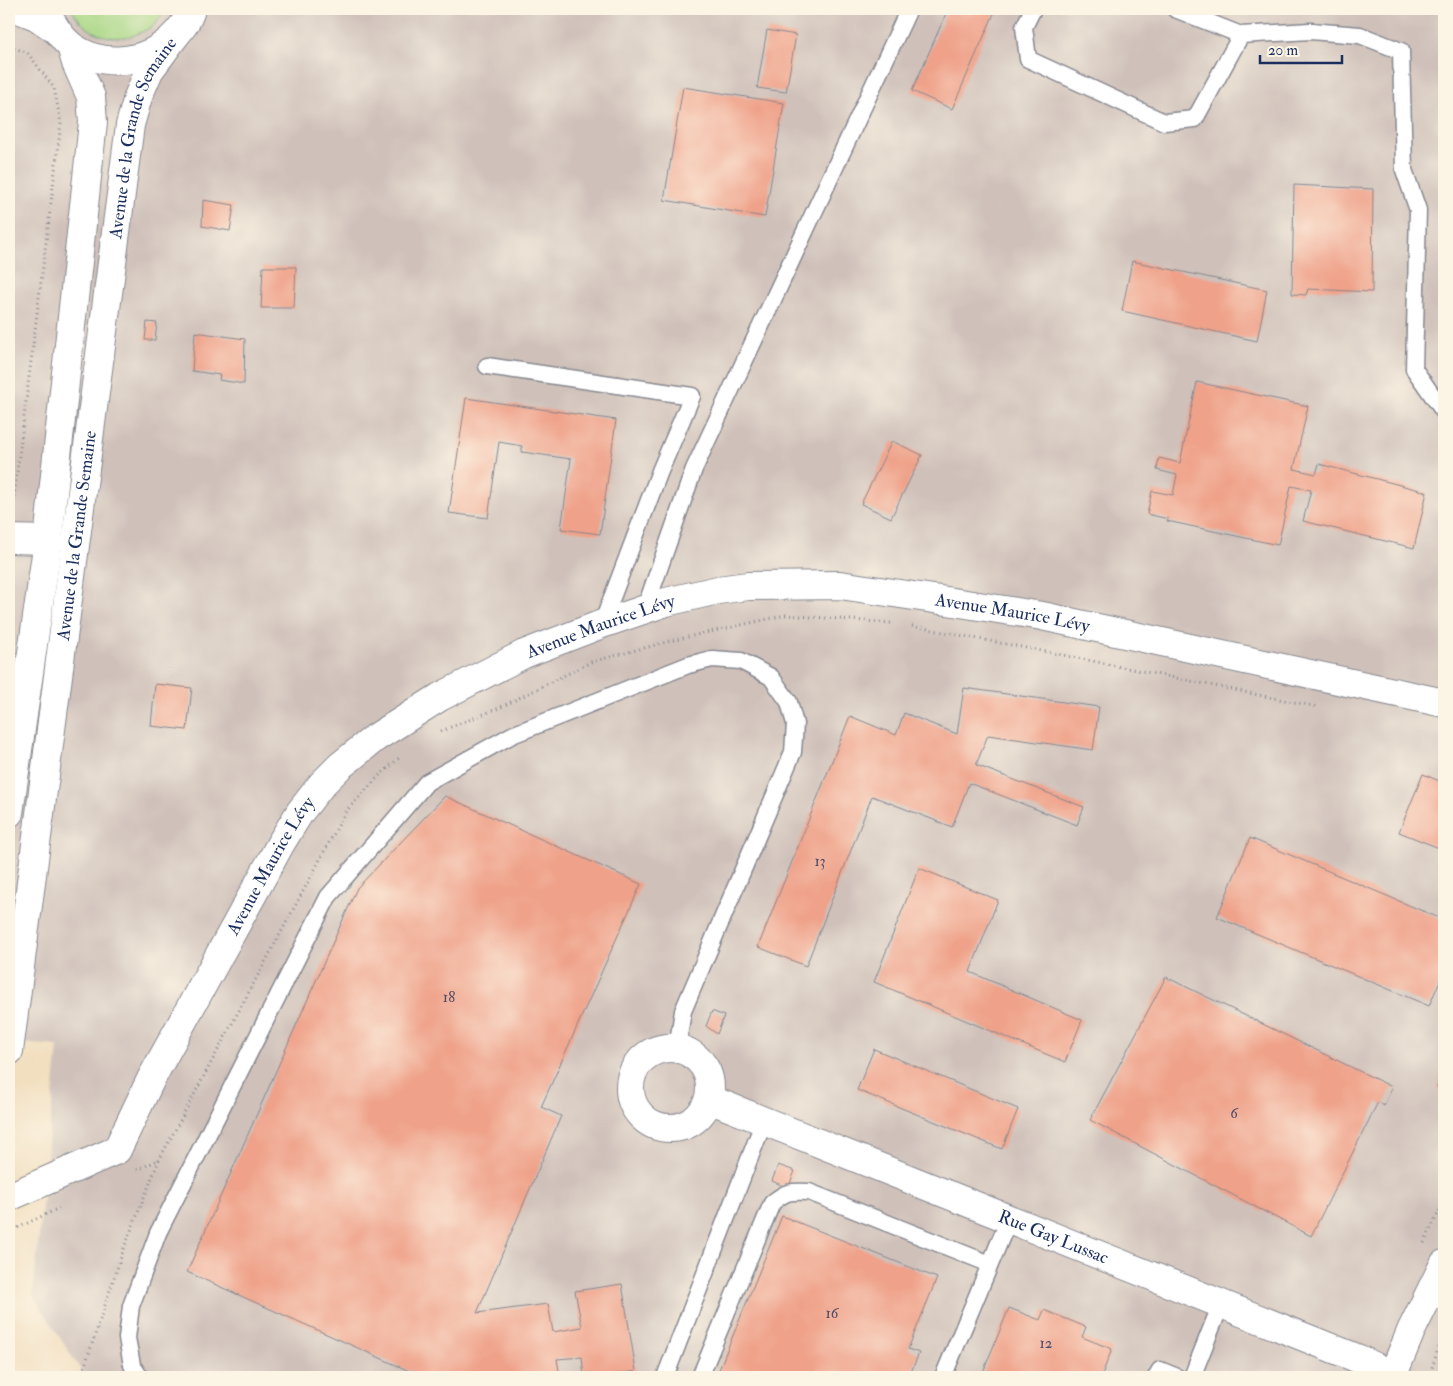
<svg xmlns="http://www.w3.org/2000/svg" width="1453" height="1386" font-family="'IM FELL Double Pica',serif">
<rect width="100%" height="100%" fill="#fcf5e5"/>
<filter id="ink" filterUnits="userSpaceOnUse"><feTurbulence type="fractalNoise" baseFrequency=".02" numOctaves="2"/><feDisplacementMap in="SourceGraphic" scale="10" xChannelSelector="R" yChannelSelector="G"/><feConvolveMatrix kernelMatrix="1 2 1 2 8 2 1 2 1" color-interpolation-filters="sRGB"/></filter>
<filter id="wash" filterUnits="userSpaceOnUse"><feTurbulence type="fractalNoise" baseFrequency=".0096" numOctaves="4" result="noise"/><feDisplacementMap in="SourceGraphic" scale="20" xChannelSelector="R" yChannelSelector="G"/><feGaussianBlur stdDeviation="1.12" result="paint"/><feColorMatrix in="noise" values="0 0 0 0 0 0 0 0 0 0 0 0 0 0 0 0 0 1.4 0 .05"/><feComposite in="paint" operator="in"/></filter>
<g filter="url(#wash)">
<rect width="100%" height="100%" fill="#f2dfc0"/>
<path fill="#cfc1ba" d="M9 9H1444V1377H85L33 1295 58 1046 9 1042Z"/>
<path fill="#a8d785" stroke="#628372" d="M71 9H165C163 13 160 18 157 22 136 42 100 44 80 21 77 18 74 13 71 9Z"/>
<g id="blocks">
<path fill="#efa189" d="M948 9H996L952 109 912 91Z
M767 30 796 35 786 92 757 88Z
M683 87 784 103 765 217 664 200Z
M1294 185 1373 189 1372 292 1308 289 1306 295 1292 294Z
M203 200 234 205 230 231 202 226Z
M1132 261 1267 290 1257 341 1122 311Z
M263 267H296L294 308H261Z
M147 322 157 323 155 340H145Z
M195 332 245 339 244 384 219 380 220 375 192 371Z
M1197 382 1308 406 1294 469 1316 474 1319 464 1427 492 1414 548 1303 521 1311 490 1291 486 1278 545 1167 521 1168 519 1147 514 1152 491 1173 495 1177 475 1157 470 1159 458 1180 463Z
M466 398 616 420 600 534 561 529 571 459 522 452V446L499 442 488 518 449 513Z
M892 441 922 455 891 518 861 504Z
M155 684 192 688 187 730 151 726Z
M964 688 1099 707 1093 750 988 735 976 765 1084 807 1077 825 969 783 952 827 872 796 806 966 758 947 850 716 896 735 904 713 957 734Z
M1423 774 1444 783V850L1399 832Z
M445 796 641 884 541 1107 561 1116 477 1313 548 1304 553 1332 582 1327 575 1291 622 1284 636 1371 599 1377H584L582 1357 557 1359 560 1377H423L187 1272 357 888Z
M1250 838 1444 920V971L1429 1006 1217 917Z
M919 868 998 900 970 972 1082 1020 1065 1062 874 982Z
M1166 977 1392 1087 1384 1106 1378 1102 1311 1236 1090 1120Z
M712 1011 724 1016 717 1034 706 1026Z
M874 1049 1018 1109 1002 1149 857 1090Z
M1444 1071V1091L1437 1087Z
M778 1165 795 1171 788 1188 772 1181Z
M782 1216 937 1278 908 1349 919 1353 909 1377 898 1374 897 1377H716Z
M1009 1308 1040 1320 1044 1310 1086 1327 1082 1337 1112 1349 1101 1377H981Z"/>
</g>
</g>
<g filter="url(#ink)">
<use href="#blocks" fill-opacity="0" stroke="#86878f" stroke-width="1"/>
<g fill="none" stroke-linecap="round" stroke-linejoin="round">
<defs>
<path id="lane" d="M1033 9 1024 27 1028 59 1164 122 1195 119 1241 35
M1175 9 1241 35 1310 31 1360 35 1401 51 1404 170 1418 210 1414 369 1444 412
M487 366 692 396 660 471 602 624
M645 609 694 469 909 9
M140 1377 132 1365 127 1338 131 1306 158 1233 328 897 427 782 512 735 688 665 712 659 741 661 771 677 789 702 795 724 793 752 683 1011 677 1048
M665 1377 764 1121
M700 1377 772 1203C786 1191 791 1191 809 1192L990 1264
M943 1377 1009 1219
M1156 1377 1160 1370 1177 1377
M1192 1377 1221 1304"/>
<g id="street">
<path d="M9 539 48 540"/>
<circle cx="670" cy="1088" r="40"/>
<path id="s1" d="M709 1099 1359 1359 1397 1377"/>
<path id="s2" d="M9 1197 117 1150 151 1079 281 843 300 812 322 784 340 766 375 738 440 697 524 654 602 624 666 602 718 590 748 586 840 585 947 601 1042 616 1444 703"/>
</g>
<g id="secondary">
<path d="M18 9 36 16 55 29"/>
<path d="M45 9C51 22 59 36 71 46 101 68 143 64 170 40 179 32 188 21 191 9"/>
<path d="M9 813 48 540 93 122 91 97 76 63 71 46"/>
<path id="s3" d="M9 1051 130 125 138 97 149 71 178 32"/>
<path d="M1392 1377 1411 1331 1444 1264"/>
</g>
</defs>
<use href="#lane" stroke="#86878f" stroke-width="19"/>
<use href="#street" stroke="#86878f" stroke-width="30"/>
<use href="#secondary" stroke="#86878f" stroke-width="30"/>
<path stroke="#86878f" stroke-width="3" stroke-dasharray="1 4" stroke-linecap="butt" d="M9 47 27 52 54 88 61 123 12 512
M912 626 1068 656 1318 707
M441 731 499 708 591 662 674 640 786 615 891 623
M137 1170 158 1160
M9 1232 59 1208
M1424 1243 1444 1201
M81 1377 124 1248 159 1160 346 811 380 775 399 758
M1429 1377 1444 1332"/>
<use href="#lane" stroke="#fff" stroke-width="16"/>
<use href="#street" stroke="#fff" stroke-width="28"/>
<use href="#secondary" stroke="#fff" stroke-width="28"/>
</g>
</g>
<g text-anchor="middle" stroke-width="4.5" stroke-linejoin="round" paint-order="stroke">
<g font-size="15" fill="#504c69">
<text x="820" y="866">13</text>
<text x="449" y="1002">18</text>
<text x="1234" y="1118">6</text>
<text x="832" y="1318">16</text>
<text x="1046" y="1348">12</text>
</g>
<g font-size="18" fill="#1b2f5e" stroke="#fcf5e5">
<text dy="6" stroke="none"><textPath href="#s3" startOffset="925">Avenue de la Grande Semaine</textPath></text>
<text dy="6" stroke="none"><textPath href="#s3" startOffset="520">Avenue de la Grande Semaine</textPath></text>
<text dy="6" stroke="none"><textPath href="#s2" startOffset="1281">Avenue Maurice Lévy</textPath></text>
<text dy="6" stroke="none"><textPath href="#s2" startOffset="861">Avenue Maurice Lévy</textPath></text>
<text dy="6" stroke="none"><textPath href="#s2" startOffset="441">Avenue Maurice Lévy</textPath></text>
<text dy="6" stroke="none"><textPath href="#s1" startOffset="371">Rue Gay Lussac</textPath></text>
</g>
</g>
<rect width="1453" height="1386" fill="none" stroke="#fcf5e5" stroke-width="30"/>
<path d="M1260 55v8h82v-8" fill="none" stroke="#1b2f5e" stroke-width="2.5"/>
<text x="1268" y="55" font-size="15" fill="#1b2f5e" stroke="#fcf5e5" stroke-width="4" paint-order="stroke">20 m</text>
</svg>
